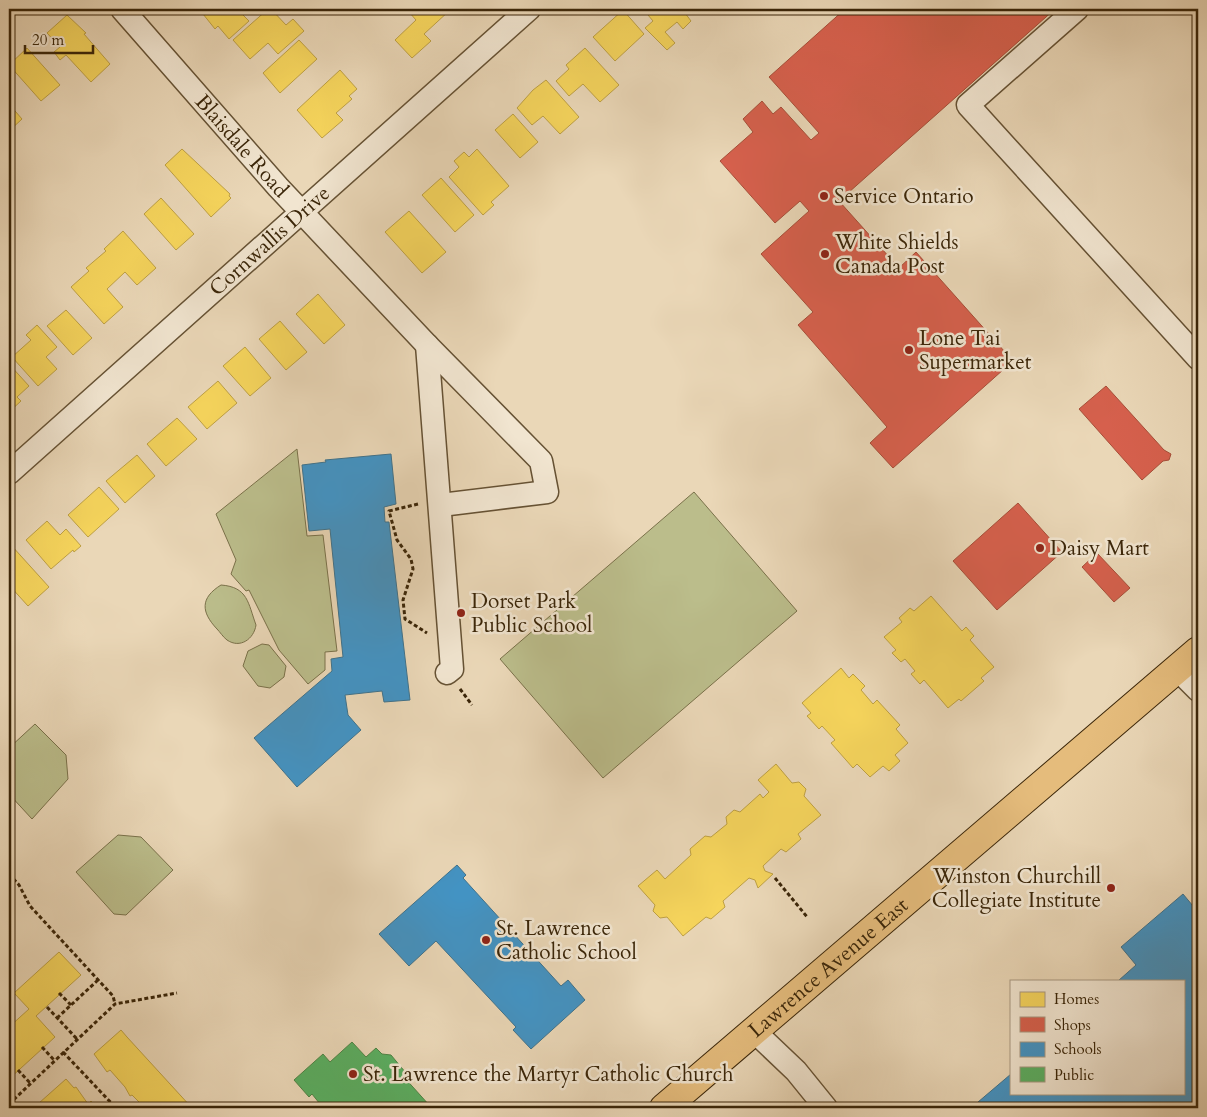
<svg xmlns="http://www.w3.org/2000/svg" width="1207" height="1117" font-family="Cardo,serif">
<rect width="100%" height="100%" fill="#ead7b7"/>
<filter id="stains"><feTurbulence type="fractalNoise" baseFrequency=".004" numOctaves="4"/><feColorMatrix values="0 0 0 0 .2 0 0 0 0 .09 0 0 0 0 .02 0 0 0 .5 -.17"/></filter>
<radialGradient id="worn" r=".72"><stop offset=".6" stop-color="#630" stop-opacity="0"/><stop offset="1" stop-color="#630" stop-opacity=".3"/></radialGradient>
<path fill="#bbbd8b" stroke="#7a714a" d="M297 449 307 536 323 535 337 651 325 652V670L308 684 279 650 249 590 246 591 231 574 236 560 216 514Z
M694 492 797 611 603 778 500 659Z
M221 585C248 587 248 603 256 625 254 639 240 649 227 640 223 637 220 632 217 629 201 612 200 598 221 585Z
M262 644 269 645 286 666 284 677 270 688 258 686 243 666 248 651Z
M35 724 66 755 68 779 32 819 9 794V748Z
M118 835 141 837 173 870 126 915 114 914 76 872Z"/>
<path fill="#f6d55c" stroke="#bea043" d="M199 9H237L249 21 229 39 218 26 215 29Z
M268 9H271L286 25 293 19 304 31 278 54 268 43 250 59 233 40Z
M412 9H456L451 13 449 11 424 34 431 41 412 58 395 40 416 20 409 12Z
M643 9H682L691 21 683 29 677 22 665 32 675 43 667 50 645 28 653 21Z
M623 10 644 34 615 61 593 37Z
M67 15 86 33 84 34 110 64 91 82 66 55 60 60 54 52 60 47 47 33Z
M299 40 317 59 280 93 263 73Z
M27 48 60 85 41 101 9 65Z
M585 48 619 85 600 102 583 84 569 96 556 81 569 69 566 65Z
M340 70 357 89 349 96 352 99 336 113 343 120 322 138 297 110Z
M546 80 579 117 560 134 543 116 532 125 517 108 533 90Z
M9 104 22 119 9 131Z
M513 114 538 142 520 158 495 130Z
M182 149 230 194 229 196 231 198 211 217 165 165Z
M477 149 509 186 491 202 494 205 483 215 449 177 459 167 454 161 464 152 469 157Z
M441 178 474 215 455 232 422 195Z
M161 198 194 234 176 250 144 214Z
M409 211 446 252 422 273 385 232Z
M123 231 156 268 137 285 125 272 107 289 123 307 104 324 71 287 89 271 86 268 106 251 104 249Z
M318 294 345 325 324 344 296 314Z
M66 310 92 338 73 355 47 326Z
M280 321 307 352 286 370 259 339Z
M37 325 57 347 46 357 57 369 38 386 12 357 31 340 26 335Z
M245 347 271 378 250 396 223 366Z
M9 364 29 386 17 397 21 401 9 412Z
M218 381 237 403 207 429 188 407Z
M177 418 197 439 166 466 147 444Z
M137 455 155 476 125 503 106 481Z
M99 487 119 509 88 537 68 515Z
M47 521 60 535 66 529 81 546 74 552 73 550 51 569 26 540Z
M11 545 49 587 28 606 9 585V547Z
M931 596 962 631 966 627 974 636 970 640 994 667 981 678 984 681 961 701 959 699 948 708 924 680 920 684 911 674 915 671 905 659 901 662 892 653 896 650 884 637 902 622 899 618 910 608 914 611Z
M841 668 849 678 853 674 865 686 861 690 873 704 877 700 900 725 896 729 908 743 895 755 900 761 889 771 883 766 870 777 857 764 853 768 831 743 835 740 822 726 819 729 807 716 811 713 802 703Z
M776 764 792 783 799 782 806 789 804 796 821 815 798 834 801 839 786 852 781 849 763 866 765 871 773 874 758 888 755 880 749 878 723 901 725 907 711 919 706 917 683 936 667 917 660 918 653 911 655 905 638 886 657 870 665 879 691 855 690 849 705 836 711 837 727 824 726 817 734 810 740 812 760 794 763 798 769 792 758 780Z
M59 952 81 975 36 1016 55 1037 9 1079V1027L29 1009 14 993Z
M121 1030 127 1037 192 1108H145L132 1095 130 1096 125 1087 110 1070 107 1072 94 1054Z
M66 1079 74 1088 76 1087 88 1104 91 1101 98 1108H43L39 1103Z"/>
<path fill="#d6604d" stroke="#a74e38" d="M845 9H1055L839 201 899 268 916 252 1013 361 893 468 870 443 887 427 798 325 813 312 761 254 809 211 800 201 775 223 720 161 753 132 743 119 762 101 773 114 781 107 811 140 819 133 769 77Z
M1106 386 1164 450 1171 454 1169 460 1163 461 1142 480 1079 409Z
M1018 503 1062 552 997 610 953 561Z
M1097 553 1130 588 1114 602 1082 567Z"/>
<path fill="#4393c3" stroke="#40728b" d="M391 454 396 504 384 507 385 522H389L410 700 384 702 382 691 345 695 348 715 361 730 297 787 254 738 332 671 331 659 343 657 330 529 309 531 302 465 326 462 325 460Z
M457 865 466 875 463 878 561 986 568 980 585 1000 531 1049 513 1030 516 1027 436 941 409 966 379 934Z
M1183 894 1198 912V1108H971L1011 1074V1093H1183V981H1118L1136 965 1121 947Z"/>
<path fill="#5aae61" stroke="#508546" d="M352 1042 366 1057 376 1048 382 1054 391 1055 406 1073 403 1076 430 1106 432 1104 435 1108H315L320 1104 312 1094 309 1097 294 1080 323 1054 330 1062Z"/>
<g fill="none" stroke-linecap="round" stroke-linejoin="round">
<defs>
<g id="minor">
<path id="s1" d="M122 9 278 187 427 345 541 461 547 492 441 505"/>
<path d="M1077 9 968 105 1198 358"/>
<path d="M427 345 452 669 447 673"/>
<path id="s2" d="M9 473 529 9"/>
<path d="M1177 669 1198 690"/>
<path d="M754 1031 796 1071 826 1108"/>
</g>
<g id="major">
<path id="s3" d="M664 1108 1198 651"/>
</g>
</defs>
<use href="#minor" stroke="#665234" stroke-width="25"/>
<use href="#major" stroke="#3a2508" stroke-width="30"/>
<path stroke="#3a2508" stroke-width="3" stroke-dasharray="4 2.5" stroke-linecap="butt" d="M418 504 389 511 397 540 411 559 413 569 403 600 405 619 427 633
M460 689 472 705
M9 874 19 885 30 906 113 996 115 1004
M775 878 808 918
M59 993 71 1005
M47 1007 77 1039
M57 1018 98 980
M42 1047 54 1060
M63 1052 116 1108
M18 1070 31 1084
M9 1104 115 1004 177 993"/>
<use href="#minor" stroke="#f1e5d0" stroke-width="22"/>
<use href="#major" stroke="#e5bc7c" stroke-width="28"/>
</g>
<g fill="#8f2418" stroke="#f1e5d0" stroke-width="2">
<circle cx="824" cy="196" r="5"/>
<circle cx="825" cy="254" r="5"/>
<circle cx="909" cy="350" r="5"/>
<circle cx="1040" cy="548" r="5"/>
<circle cx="461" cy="613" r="5"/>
<circle cx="1111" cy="888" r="5"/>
<circle cx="486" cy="940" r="5"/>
<circle cx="353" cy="1074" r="5"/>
</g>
<g text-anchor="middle" stroke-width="5" stroke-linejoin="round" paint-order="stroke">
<g font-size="21" fill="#3a2508" stroke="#f1e5d0">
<text dy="7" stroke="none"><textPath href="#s1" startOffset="182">Blaisdale Road</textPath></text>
<text dy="7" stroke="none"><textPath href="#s2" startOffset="349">Cornwallis Drive</textPath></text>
<text dy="7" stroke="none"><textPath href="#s3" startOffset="216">Lawrence Avenue East</textPath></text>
</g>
<g font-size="21" fill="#3a2508" stroke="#f1e5d0" text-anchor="start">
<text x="834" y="203">Service Ontario</text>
<text x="835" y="249">White Shields<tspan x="835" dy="24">Canada Post</tspan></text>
<text x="919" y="345">Lone Tai<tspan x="919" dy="24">Supermarket</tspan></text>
<text x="1050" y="555">Daisy Mart</text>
<text x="471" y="608">Dorset Park<tspan x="471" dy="24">Public School</tspan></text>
<text x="1101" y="883" text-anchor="end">Winston Churchill<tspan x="1101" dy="24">Collegiate Institute</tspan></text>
<text x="496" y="935">St. Lawrence<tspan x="496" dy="24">Catholic School</tspan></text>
<text x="363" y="1081">St. Lawrence the Martyr Catholic Church</text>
</g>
</g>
<rect width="1207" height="1117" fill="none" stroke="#ead7b7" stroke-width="30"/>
<rect x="10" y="10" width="1187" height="1097" fill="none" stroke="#3a2508" stroke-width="2.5"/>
<rect x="15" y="15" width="1177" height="1087" fill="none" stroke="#3a2508"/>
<rect x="1010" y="980" width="175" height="115" fill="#f1e5d0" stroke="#a89880"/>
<rect x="1020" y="992" width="25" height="15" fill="#f6d55c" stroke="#a89880"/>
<text x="1054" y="1004" font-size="15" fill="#3a2508">Homes</text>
<rect x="1020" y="1017" width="25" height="15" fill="#d6604d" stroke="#a89880"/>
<text x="1054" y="1030" font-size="15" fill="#3a2508">Shops</text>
<rect x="1020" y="1042" width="25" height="15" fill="#4393c3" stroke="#a89880"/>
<text x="1054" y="1054" font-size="15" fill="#3a2508">Schools</text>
<rect x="1020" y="1067" width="25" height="15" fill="#5aae61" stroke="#a89880"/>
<text x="1054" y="1080" font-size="15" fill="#3a2508">Public</text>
<path d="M25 45v8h68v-8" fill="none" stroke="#3a2508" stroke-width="2.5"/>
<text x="32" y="45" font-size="15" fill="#3a2508" stroke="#f1e5d0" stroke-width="4" paint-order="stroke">20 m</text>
<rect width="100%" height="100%" filter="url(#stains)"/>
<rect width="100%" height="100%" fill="url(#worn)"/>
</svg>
